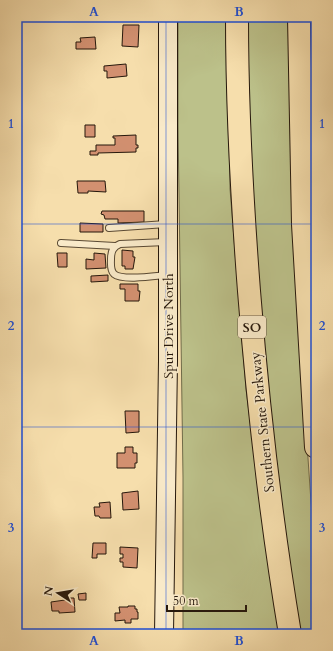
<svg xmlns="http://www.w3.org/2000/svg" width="333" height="651" font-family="Cardo,serif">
<rect width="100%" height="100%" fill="#f6deac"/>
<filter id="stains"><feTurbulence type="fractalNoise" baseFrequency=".005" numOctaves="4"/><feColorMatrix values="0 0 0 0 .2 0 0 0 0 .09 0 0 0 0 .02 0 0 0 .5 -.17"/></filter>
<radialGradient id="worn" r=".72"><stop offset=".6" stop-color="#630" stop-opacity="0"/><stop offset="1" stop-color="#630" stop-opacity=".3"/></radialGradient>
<path fill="#bcc18a" stroke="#706c4a" d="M178 17H227L230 189 246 389 266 546 280 634H183V477L178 125Z
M246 17H289L296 284 311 502 316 550V634H299L266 385 248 133Z
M308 17H316V298Z"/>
<path fill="#d29070" stroke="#25170b" d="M123 25H139L138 47 122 46Z
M95 37 96 49H76V42H81L80 38Z
M126 64 127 76 107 78V71H104V66Z
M85 125H95V137H85Z
M136 135V145H138V148H136V152L98 153V155H90V151H96V145H115V138H113V136Z
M77 181H105L106 192 88 191V193H78Z
M102 211H144V222L118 223V219H105L104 215 101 214Z
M80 223 103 224V232H80Z
M122 250 133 251V257H135L133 269H125V266H122Z
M57 253H67V267H58Z
M94 253 105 254 106 268 86 269V259L94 260Z
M108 275V281L91 282V276Z
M120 284H138V291H140L139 301H125V289H120Z
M125 411H139V432L126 433Z
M125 447H133V453H137V463H135V468H117V453H125Z
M138 491 139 509 123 510 122 493Z
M110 502 111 518H100L99 516H95L94 507H100L99 503Z
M93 543H106V554H97V558H92Z
M120 547 138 548 137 568 123 567V562H120V558H123V554H120Z
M86 593V600H79L78 594Z
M65 598H74L75 612 59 613V611H52L51 602 65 600Z
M128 606H135V609H137V612H138V619H131V623H125V620L115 621V613H120L119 607H128Z"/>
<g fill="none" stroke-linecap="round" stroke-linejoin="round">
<defs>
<path id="lane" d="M109 228 166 224
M166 242 120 244C113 247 111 251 111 259 111 264 110 270 114 274 122 281 155 276 166 275
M61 243 115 246"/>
<path id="secondary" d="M164 634 168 361V17"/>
<path id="highway" d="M237 17C237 108 242 200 249 291 258 406 271 520 290 634
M299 17 303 224 316 447"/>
</defs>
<use href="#lane" stroke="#594933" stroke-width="8"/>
<use href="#secondary" stroke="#25170b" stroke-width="20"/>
<use href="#highway" stroke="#25170b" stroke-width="24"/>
<use href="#lane" stroke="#f9eac9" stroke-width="6"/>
<use href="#secondary" stroke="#f9eac9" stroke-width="18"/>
<use href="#highway" stroke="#f6deac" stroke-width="22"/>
</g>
<path fill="none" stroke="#1d4ed8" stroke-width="1" stroke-opacity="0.55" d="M166 17V634M17 224H316M17 427H316"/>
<g text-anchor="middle" stroke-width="3" stroke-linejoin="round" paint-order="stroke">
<rect fill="#f9eac9" stroke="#655644" stroke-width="1" x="238" y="316" width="28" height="22" rx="3"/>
<g font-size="13" font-weight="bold" fill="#25170b">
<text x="252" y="332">SO</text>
</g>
<g font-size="14" fill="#25170b" stroke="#f9eac9">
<text transform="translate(168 326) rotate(-90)" y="5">Spur Drive North</text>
<text transform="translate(262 422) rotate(-96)" y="5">Southern State Parkway</text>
</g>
</g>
<rect width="333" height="651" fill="none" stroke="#f6deac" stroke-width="44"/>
<g transform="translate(58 593) rotate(282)" stroke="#f9eac9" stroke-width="3" paint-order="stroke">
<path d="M0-3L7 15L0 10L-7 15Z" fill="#25170b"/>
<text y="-6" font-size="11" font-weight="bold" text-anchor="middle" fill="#25170b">N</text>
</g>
<path d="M167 605v6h79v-6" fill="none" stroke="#25170b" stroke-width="2"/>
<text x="173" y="605" font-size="12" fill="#25170b" stroke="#f9eac9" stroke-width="3" paint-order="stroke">50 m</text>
<rect x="22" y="22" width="289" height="607" fill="none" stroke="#1d4ed8" stroke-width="1.5"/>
<g font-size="13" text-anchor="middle" font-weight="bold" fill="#1d4ed8">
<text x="94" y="16">A</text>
<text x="239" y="16">B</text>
<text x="11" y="128">1</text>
<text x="322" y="128">1</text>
<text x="11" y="330">2</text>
<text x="322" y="330">2</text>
<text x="11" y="532">3</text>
<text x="322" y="532">3</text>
<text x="94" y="645">A</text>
<text x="239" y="645">B</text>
</g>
<rect width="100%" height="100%" filter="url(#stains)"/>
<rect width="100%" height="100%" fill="url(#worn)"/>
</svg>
